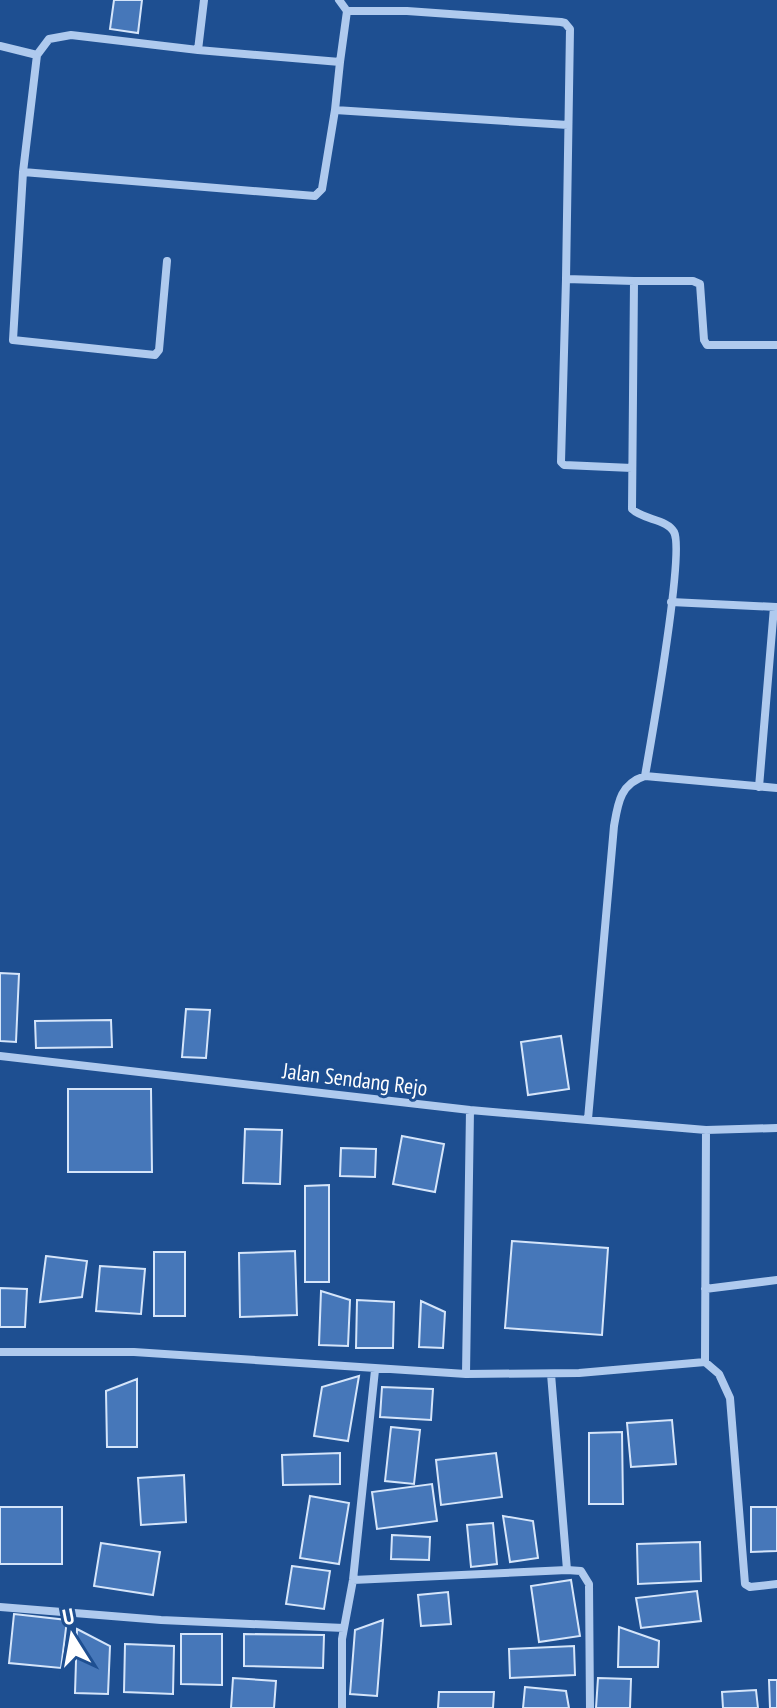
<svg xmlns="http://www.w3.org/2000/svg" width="777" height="1708" font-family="'PT Sans Narrow',sans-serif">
<rect width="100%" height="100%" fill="#1e4f91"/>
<path fill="#4677b9" stroke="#d5e5fa" stroke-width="2" d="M114 0H142L138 33 110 29Z
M0 973 19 974 16 1042 0 1041Z
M186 1009 210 1010 206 1058 182 1057Z
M111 1020 112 1047 36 1048 35 1021Z
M561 1036 569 1089 528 1095 521 1042Z
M68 1089H151L152 1172H68Z
M245 1129 282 1130 280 1184 243 1183Z
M402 1136 444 1144 435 1192 393 1184Z
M341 1148 376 1149 375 1177 340 1176Z
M329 1185V1282H305V1186Z
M512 1241 608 1248 602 1335 505 1328Z
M295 1251 297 1315 240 1317 239 1253Z
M154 1252H185V1316H154Z
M46 1256 87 1261 82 1297 40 1302Z
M100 1266 145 1269 141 1314 96 1311Z
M0 1288 27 1289 25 1327H0Z
M321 1291 350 1300 348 1346 319 1345Z
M357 1300 394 1302 393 1348H356Z
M421 1301 445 1312 443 1348 419 1347Z
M359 1376 348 1441 314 1436 322 1387Z
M137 1379V1447H107L106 1391Z
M382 1387 433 1389 431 1420 380 1417Z
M672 1420 676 1464 631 1467 627 1423Z
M391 1427 420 1430 414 1484 385 1481Z
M622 1432 623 1504H589V1433Z
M340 1453V1484L283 1485 282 1455Z
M496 1453 502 1497 441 1505 436 1460Z
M184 1475 186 1522 141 1525 138 1478Z
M432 1484 437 1521 377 1529 372 1492Z
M310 1496 349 1503 339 1564 300 1558Z
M0 1507H62V1564H0Z
M751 1507H777V1551L751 1552Z
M503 1516 533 1521 538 1558 510 1562Z
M493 1523 497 1564 471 1567 467 1525Z
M392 1535 430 1537 429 1560 391 1559Z
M700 1542 701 1581 638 1584 637 1544Z
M101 1543 160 1552 153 1595 94 1586Z
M292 1566 330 1571 324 1609 286 1604Z
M571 1580 580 1636 539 1642 531 1586Z
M697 1591 701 1621 641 1628 636 1598Z
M448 1592 451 1624 421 1626 418 1595Z
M14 1614 67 1620 61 1668 9 1663Z
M383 1620 377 1696 350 1694 355 1630Z
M619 1627 659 1641 658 1667H618Z
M77 1629 110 1646 108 1694 75 1693Z
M181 1634H222V1685L181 1684Z
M244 1634 324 1635 323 1668 244 1666Z
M125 1644 174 1646 173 1694 124 1692Z
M574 1646 575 1675 510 1678 509 1649Z
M233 1678 276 1681 274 1708H231Z
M598 1678 631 1679 630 1708H596Z
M769 1680H777V1708H770Z
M525 1687 566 1691 569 1708H523Z
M756 1690 758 1708H723L722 1692Z
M439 1692H494L493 1708H438Z"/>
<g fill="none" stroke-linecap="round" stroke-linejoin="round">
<path stroke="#afcaee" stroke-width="8" d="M347 11H407L561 22 565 23 570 29 566 279 634 281 632 509C643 520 667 519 674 532 685 552 651 741 645 776
M0 46 37 55
M198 50 204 0
M340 62 335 110 568 125
M23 172 315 196 322 189 335 110
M167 261 159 350 155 355 13 340 23 172 37 55 49 39 71 35 198 50 340 62 347 11 339 0
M566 279 561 462 564 465 632 468
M634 281H693L700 284 704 340 707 345H777
M671 602 776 607
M759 787 774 607
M0 1056 470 1110 706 1130 777 1128
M588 1119 614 826C618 803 620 784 645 776L777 788
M705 1289 777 1280
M0 1352H134L466 1374 579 1373 705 1362 706 1130
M705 1362 719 1374 730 1398 745 1584 750 1587 777 1584
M466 1374 470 1110
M567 1570 581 1571 589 1584 590 1708
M353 1580 567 1570 551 1374
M0 1607 161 1620 344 1628
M342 1708V1639L353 1580 375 1370"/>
</g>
<g text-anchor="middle" stroke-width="6" stroke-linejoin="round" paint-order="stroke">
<g font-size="22" fill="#fff" stroke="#1e4f91">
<text transform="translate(355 1079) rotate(7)" y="8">Jalan Sendang Rejo</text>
</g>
</g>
<g transform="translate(72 1636) rotate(349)" stroke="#1e4f91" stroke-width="6" paint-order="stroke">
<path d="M0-6L14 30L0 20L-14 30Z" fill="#ffffff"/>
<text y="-12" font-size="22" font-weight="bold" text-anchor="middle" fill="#ffffff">U</text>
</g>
</svg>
